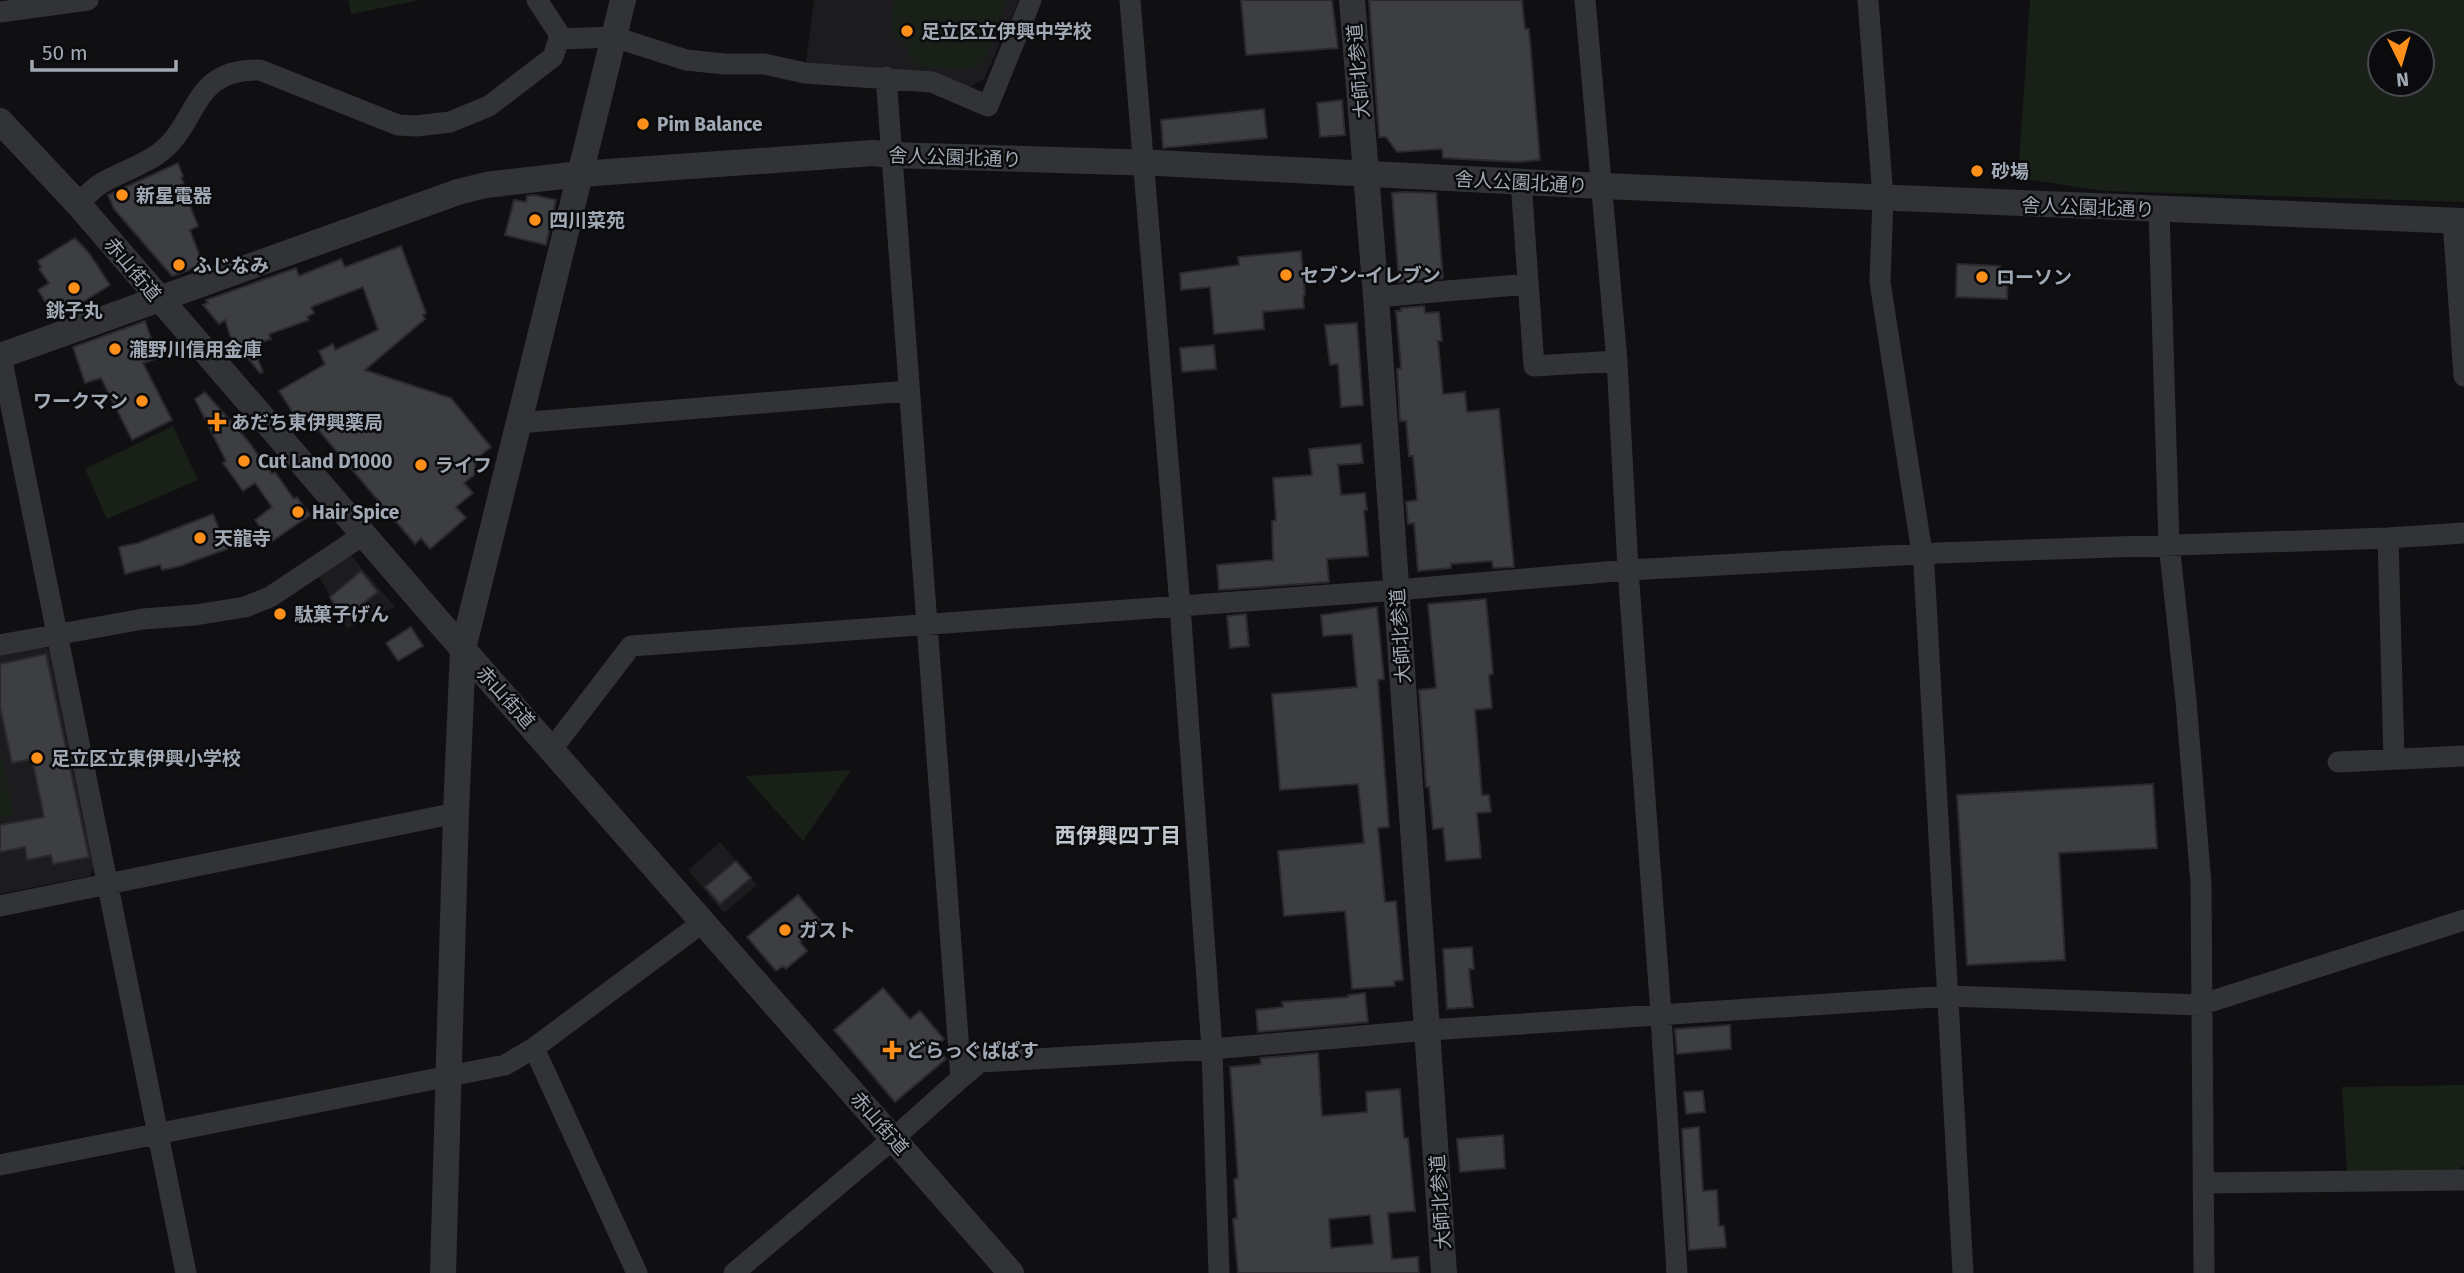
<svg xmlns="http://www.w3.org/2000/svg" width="2464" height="1273" font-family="'Fira Sans','Noto Sans JP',sans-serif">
<rect width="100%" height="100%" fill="#101012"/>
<path fill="#1c1c1f" d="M814 0H1019L984 79 970 87 806 63Z
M349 553 396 608 373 613 347 629 318 574Z
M43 647 50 650 96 861 90 876 0 894V655Z
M720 842 757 885 724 913 688 870Z"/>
<path fill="#182018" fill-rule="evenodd" d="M348 0H420L351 14Z
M894 0H1007L983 64 961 70 918 66 892 29Z
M2030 0H2464V202L2104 191 2018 178ZM2380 42H2422V84H2380Z
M173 426 198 480 107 519 85 469Z
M0 748 14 816 0 818Z
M851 770 803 841 745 776Z
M2464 1085V1166L2457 1171 2347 1173 2342 1087Z"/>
<path fill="#3c3e42" stroke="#2a2a2e" stroke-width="2" fill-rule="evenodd" d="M1241 0H1332L1338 48 1246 55Z
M1369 0H1522L1525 29H1529L1540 160 1518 162 1443 158 1442 149 1397 152 1386 137H1379Z
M1342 100 1345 135 1320 137 1317 103Z
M1264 109 1267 138 1163 148 1161 120Z
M178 163 183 176 181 178 184 184 182 185 198 226 190 230 203 265 172 276 114 209 108 195Z
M1405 192 1436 193 1443 278 1399 282 1392 193Z
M534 195 556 200 546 245 505 235 514 200 526 202 527 196Z
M75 238 89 253 110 285 56 319 38 290 49 283 39 269 41 267 38 261Z
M401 246 426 313 423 315 425 319 365 370 451 398 491 447 476 459 474 475 464 483 473 493 456 507 466 518 430 549 421 538 415 544 305 414 297 419 279 391 325 364 319 351 333 344 335 350 378 330 363 287 311 307 314 313 307 317 309 320 269 334 271 339 252 345 263 372 260 373 231 338 225 320 219 324 203 305 208 303 206 300 296 268 299 276 341 259 345 267Z
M1301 251 1305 295 1303 296 1304 308 1263 312 1264 329 1214 334 1210 287 1181 290 1180 273 1239 265 1238 257Z
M1957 264 2000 266 1999 269H2008L2007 299 1956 297Z
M1424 306 1425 313 1439 312 1442 341H1438L1443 394 1465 392 1467 412 1499 409 1514 567 1493 568 1492 561 1451 564V568L1418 571 1414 523 1408 524 1406 502 1417 500 1413 456H1409L1406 421H1400L1397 369 1401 368 1396 311H1401V308Z
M145 321 158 358 143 363 172 420 132 440 101 378 85 383 73 347Z
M1357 323 1363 405 1341 407 1338 364 1330 365 1325 325Z
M1214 345 1216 369 1182 372 1180 348Z
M205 392 248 441 272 474 275 472 294 499 297 497 310 515 271 542 255 520 272 507 255 483 243 491 223 463 226 461 195 399Z
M1361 444 1363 463 1338 465 1341 495 1365 493 1367 510H1364L1368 556 1327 559 1329 582 1219 590 1217 565 1273 560 1272 521 1276 520 1273 478 1312 475 1309 449Z
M213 514 227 549 180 566 162 570 160 565 125 574 119 547 138 543Z
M361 571 378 592 342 619 330 597Z
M1486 599 1493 674 1489 675 1492 708 1475 710 1482 795H1489L1491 812 1477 813 1481 858 1446 861 1443 828 1433 829 1429 787H1426L1419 690 1436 688 1428 604Z
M1377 607 1384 679 1378 680 1389 827 1378 828 1385 902 1396 901 1403 980 1394 981 1395 986 1352 989 1345 911 1284 916 1278 851 1364 843 1358 784 1280 790 1272 694 1357 687 1352 634 1323 636 1321 615Z
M1246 614 1249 646 1230 648 1227 616Z
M411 627 423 646 398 661 386 643Z
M46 654 89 857 53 864 51 855 27 860 25 847 0 852V825L44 817 32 759 12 763 0 707V664Z
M2153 784 2157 848 2059 853 2065 960 1967 965 1957 795Z
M736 861 751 878 720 904 705 887Z
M798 895 823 924 800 942 807 951 786 969 783 966 776 971 747 937Z
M1472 947 1474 969H1469L1473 1007 1447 1009 1443 949Z
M883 988 910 1019 920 1011 944 1039 936 1046 946 1059 895 1102 834 1030Z
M1365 993 1368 1022 1258 1032 1256 1010 1283 1007 1282 1002 1348 997V995Z
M1730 1025 1731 1049 1677 1054 1675 1029Z
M1318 1053 1322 1116 1367 1112 1366 1092 1400 1089 1404 1138H1408L1415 1211 1388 1213 1392 1259 1418 1257 1419 1273H1238L1233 1219 1237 1218 1234 1179 1238 1178 1230 1067 1261 1064 1260 1058ZM1370 1215 1373 1244 1331 1248 1329 1219Z
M1703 1091 1705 1112 1686 1114 1684 1092Z
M1699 1127 1703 1191 1717 1190 1719 1226H1724L1726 1247 1689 1250 1682 1129Z
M1503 1135 1505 1168 1460 1172 1457 1139Z"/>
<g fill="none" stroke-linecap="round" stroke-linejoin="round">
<path stroke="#313337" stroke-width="21" d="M1130 0 1180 606 1212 1049 1219 1273
M1585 0 1617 361 1628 570 1660 1000 1677 1273
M1868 0 1883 198 1880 282 1924 566 1963 1273
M0 12 88 0
M559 39 614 37 686 60 725 64H764L805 73 932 82 988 106 1031 0
M1521 181 1534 366 1617 361
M78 204C85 197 93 188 102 183 119 173 138 167 155 156 201 126 188 68 260 70L398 125 416 126 450 122 489 106 553 57 559 39 558 32 537 0
M2159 210 2169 544 2186 701 2201 884 2204 1273
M2453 220 2464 376
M1376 297 1528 284
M1 356 186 1273
M518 423 908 391
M2388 538 2394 759
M0 645 143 619 195 615 245 607 270 597 363 535
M552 749 631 646 1385 591 1628 570 1938 553 2388 538 2464 533
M2338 762 2464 756
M0 906 456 813
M534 1048 637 1273
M961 1078 980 1062 1212 1049 1429 1030 1949 996 2200 1005 2464 920
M0 1165 505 1065 534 1048 703 922
M2204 1183 2464 1180
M734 1273 894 1138 961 1078 886 77"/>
<path stroke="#313337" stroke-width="26" d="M1352 0 1376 297 1444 1273
M0 121 78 204 440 623 1011 1273
M0 356 458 192 486 185 580 174 873 153 891 155 1158 163 1602 186 2464 221
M443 1273 456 813 463 649 623 0"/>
</g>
<g fill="#ff8f1b" stroke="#0b0b0d" stroke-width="2.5">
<circle cx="907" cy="31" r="7"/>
<circle cx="643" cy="124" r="7"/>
<circle cx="1977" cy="171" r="7"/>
<circle cx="122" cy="195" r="7"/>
<circle cx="535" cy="220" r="7"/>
<circle cx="179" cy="265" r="7"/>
<circle cx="1286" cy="275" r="7"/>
<circle cx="1982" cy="277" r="7"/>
<circle cx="74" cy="288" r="7"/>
<circle cx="115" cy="349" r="7"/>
<circle cx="142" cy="401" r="7"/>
<path d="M213.5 411.5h7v7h7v7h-7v7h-7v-7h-7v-7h7z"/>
<circle cx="244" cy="461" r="7"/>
<circle cx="421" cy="465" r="7"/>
<circle cx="298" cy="512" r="7"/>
<circle cx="200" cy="538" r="7"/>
<circle cx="280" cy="614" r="7"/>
<circle cx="37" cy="758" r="7"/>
<circle cx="785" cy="930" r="7"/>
<path d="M888.5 1039.5h7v7h7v7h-7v7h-7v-7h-7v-7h7z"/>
</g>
<g text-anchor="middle" stroke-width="5" stroke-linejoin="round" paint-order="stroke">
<g font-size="19" font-weight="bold" fill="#a0a9b4" stroke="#0b0b0d" text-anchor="start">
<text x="921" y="38">足立区立伊興中学校</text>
<text x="657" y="131">Pim Balance</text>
<text x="1991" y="178">砂場</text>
<text x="136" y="202">新星電器</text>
<text x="549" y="227">四川菜苑</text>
<text x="193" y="272">ふじなみ</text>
<text x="1300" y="282">セブン-イレブン</text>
<text x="1996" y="284">ローソン</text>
<text x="74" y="317" text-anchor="middle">銚子丸</text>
<text x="129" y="356">瀧野川信用金庫</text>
<text x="128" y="408" text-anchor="end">ワークマン</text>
<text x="231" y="429">あだち東伊興薬局</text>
<text x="258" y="468">Cut Land D1000</text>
<text x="435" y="472">ライフ</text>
<text x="312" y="519">Hair Spice</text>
<text x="214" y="545">天龍寺</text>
<text x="294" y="621">駄菓子げん</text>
<text x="51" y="765">足立区立東伊興小学校</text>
<text x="799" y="937">ガスト</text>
<text x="906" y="1057">どらっぐぱぱす</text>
</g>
<g font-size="19" fill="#a0a9b4" stroke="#0b0b0d">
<text transform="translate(1358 71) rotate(-95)" y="7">大師北参道</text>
<text transform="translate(955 157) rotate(2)" y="7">舎人公園北通り</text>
<text transform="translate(1521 182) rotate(3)" y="7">舎人公園北通り</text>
<text transform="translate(2088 207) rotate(2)" y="7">舎人公園北通り</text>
<text transform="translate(133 269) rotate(50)" y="7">赤山街道</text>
<text transform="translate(1400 636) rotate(-94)" y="7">大師北参道</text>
<text transform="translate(506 697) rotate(48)" y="7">赤山街道</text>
<text transform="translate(880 1123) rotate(49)" y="7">赤山街道</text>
<text transform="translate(1440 1202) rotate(-94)" y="7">大師北参道</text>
</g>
<g font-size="21" font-weight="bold" fill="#c1c7cf" stroke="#0b0b0d">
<text x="1118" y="843">西伊興四丁目</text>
</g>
</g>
<g transform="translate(2401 63) rotate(175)"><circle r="33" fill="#0b0b0d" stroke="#474a50" stroke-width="2"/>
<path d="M0-5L12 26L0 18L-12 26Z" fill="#ff8f1b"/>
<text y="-10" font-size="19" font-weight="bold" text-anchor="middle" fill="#a0a9b4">N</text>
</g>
<path d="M32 60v10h144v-10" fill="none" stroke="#a0a9b4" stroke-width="3.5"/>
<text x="42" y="60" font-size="21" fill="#a0a9b4" stroke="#0b0b0d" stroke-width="5" paint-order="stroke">50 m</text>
</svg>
